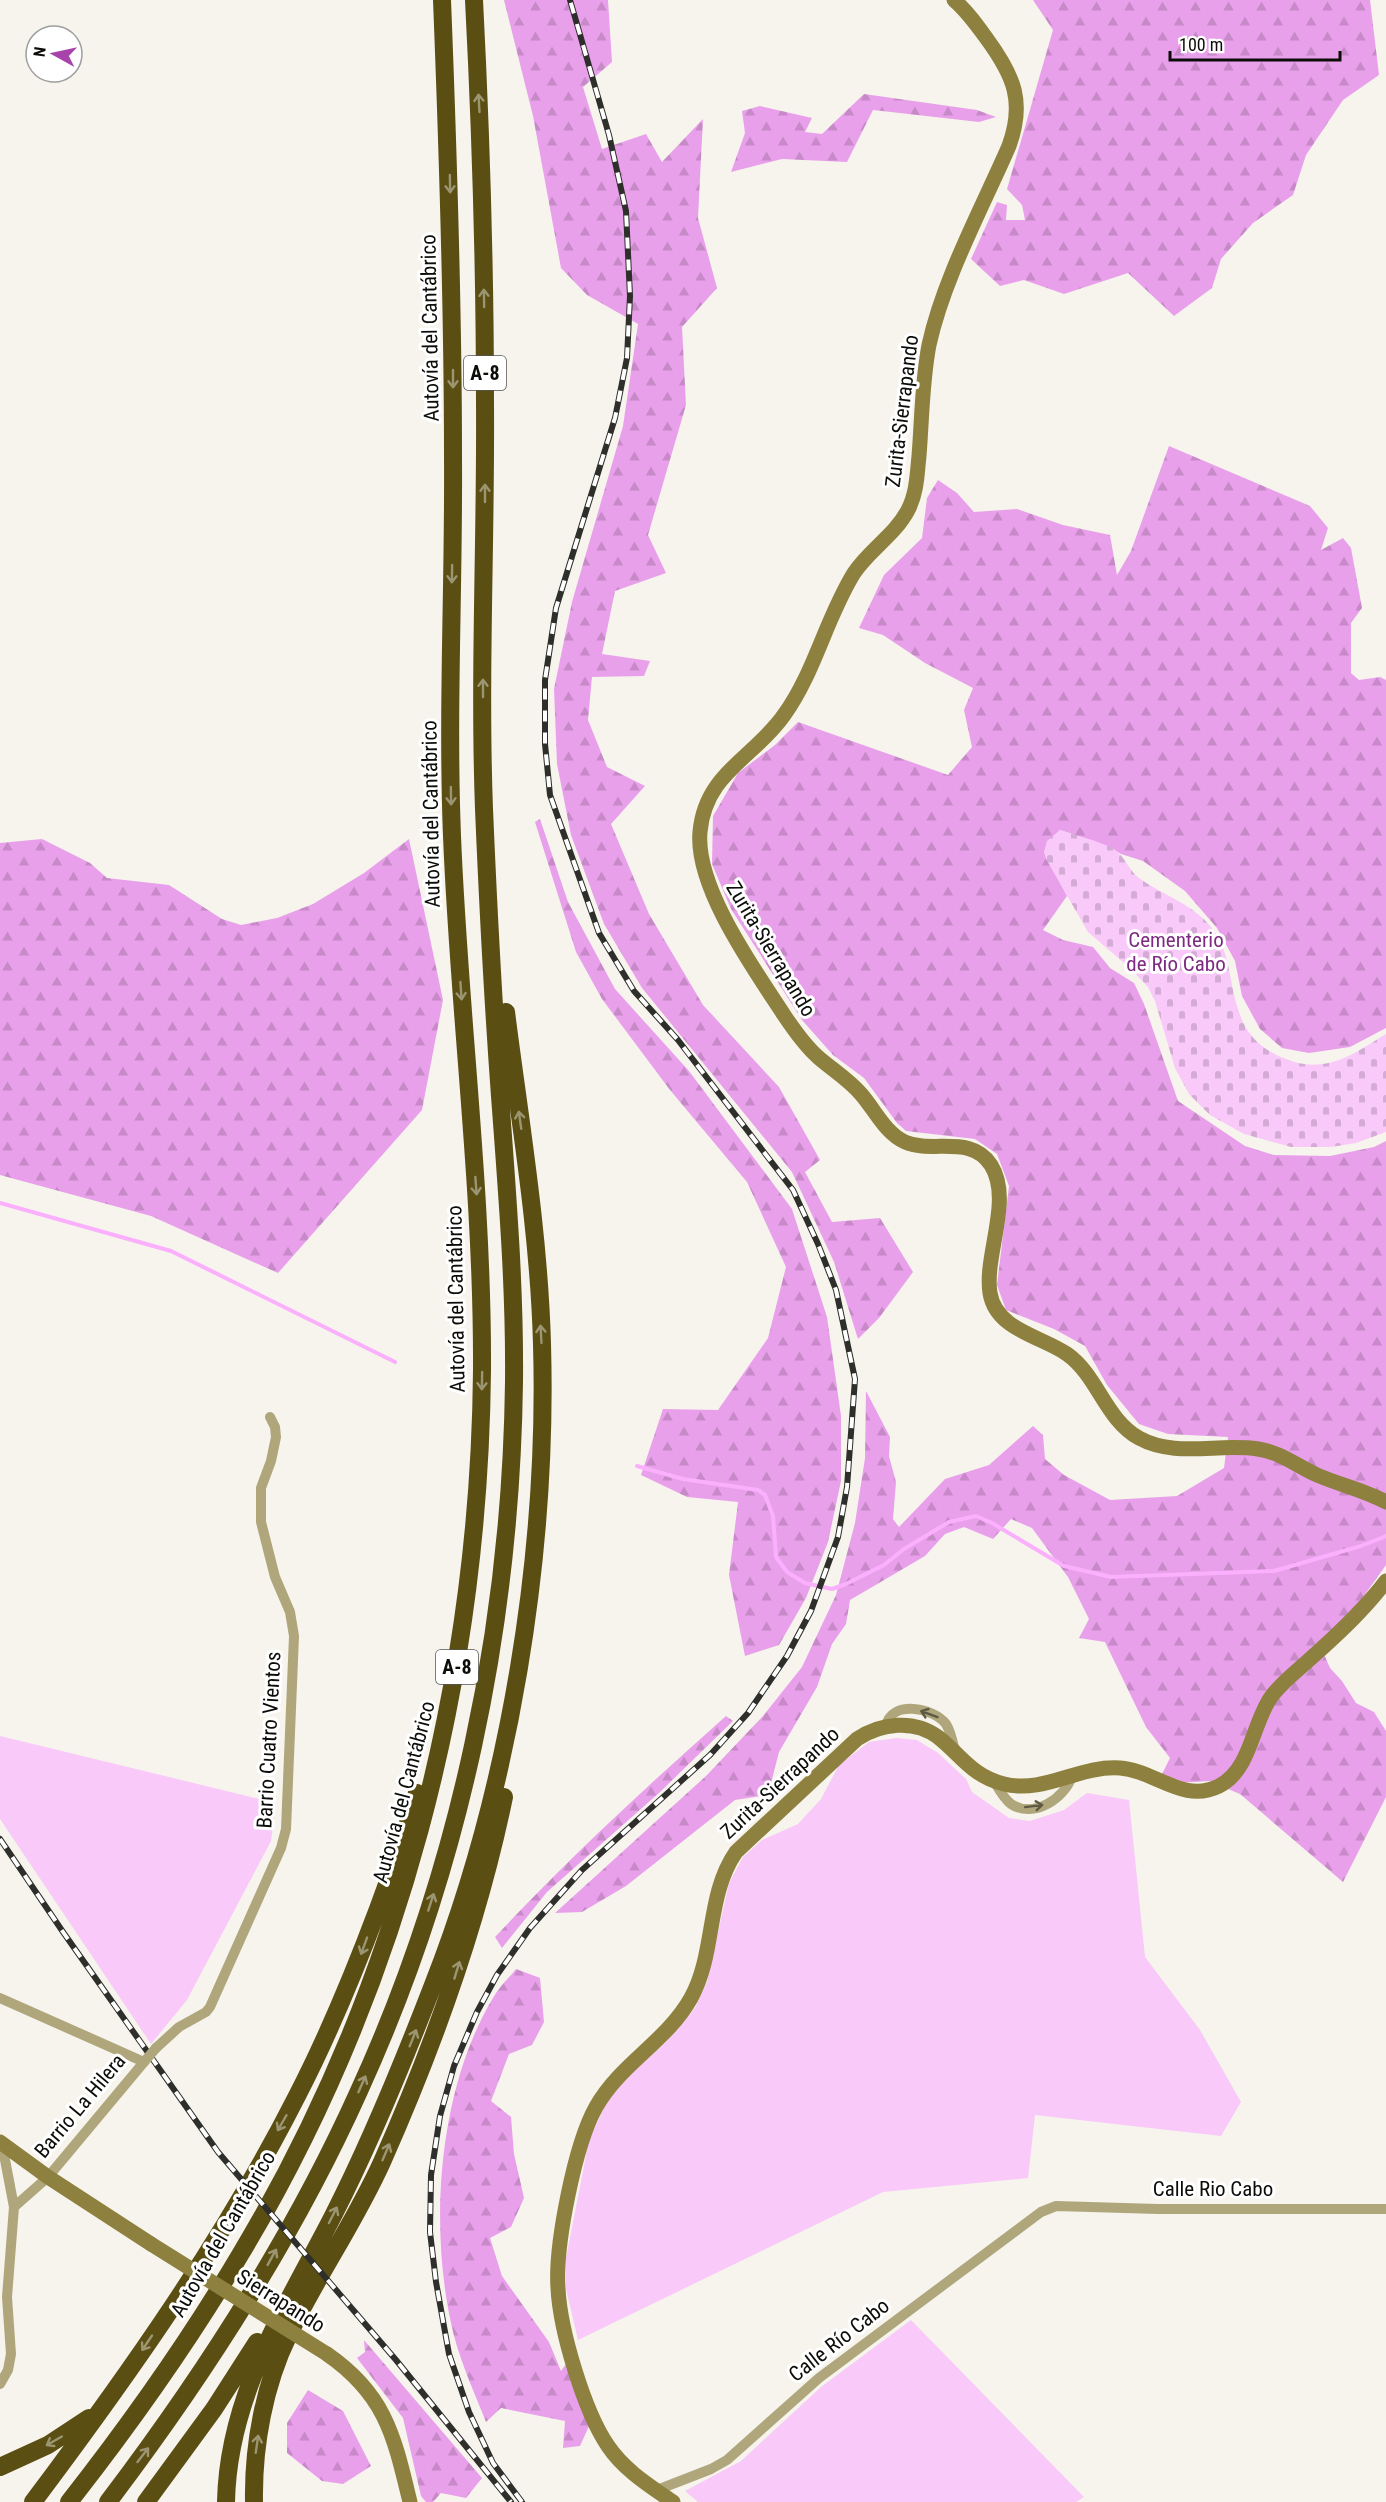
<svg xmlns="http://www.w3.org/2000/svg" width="1386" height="2502" font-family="'Roboto Condensed',sans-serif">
<defs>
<pattern id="forest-firs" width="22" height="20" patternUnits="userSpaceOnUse" patternTransform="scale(1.5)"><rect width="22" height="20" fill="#e9a0eb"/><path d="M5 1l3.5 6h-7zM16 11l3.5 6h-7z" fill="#c789c8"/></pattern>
<pattern id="cemetery-stones" width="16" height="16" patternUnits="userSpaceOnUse" patternTransform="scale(1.5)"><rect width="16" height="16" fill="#f8c9f9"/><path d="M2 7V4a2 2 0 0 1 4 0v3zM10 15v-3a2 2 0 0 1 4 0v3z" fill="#d3abd4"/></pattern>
</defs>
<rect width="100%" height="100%" fill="#f6f4ed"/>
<path fill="#f8c9f9" d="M0 1736 276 1803 271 1841 187 2000 151 2044 0 1819Z
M896 1738 917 1740 938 1753 966 1779 972 1792 1009 1818 1030 1821 1064 1810 1087 1793 1129 1800 1145 1957 1200 2030 1241 2102 1221 2136 1035 2115 1028 2178 883 2192 578 2340 566 2289V2258L589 2140 608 2100 629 2076 666 2042 695 2008 707 1982 729 1883 743 1857 762 1840 798 1824 821 1799 839 1765 869 1742Z
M911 2320 1084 2497 1076 2502H698L685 2491 741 2461 821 2387Z"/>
<path fill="url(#forest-firs)" d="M504 0H608L612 62 583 87 602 149 646 134 662 162 703 119 698 218 717 288 682 327 686 405 648 535 666 573 615 591 602 654 650 661 644 676 592 677 588 720 607 767 645 786 611 824 649 914 703 1005 779 1087 820 1160 805 1172 832 1222 880 1218 913 1272 879 1318 858 1339 834 1262 792 1172 642 988 604 924 571 835 557 764 554 689 572 602 623 426 638 324 587 295 561 268 533 116Z
M1033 0H1370L1379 75 1343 100 1306 155 1293 195 1253 223 1221 259 1212 288 1174 316 1128 273 1064 294 1024 280 1000 286 971 259 997 202 1007 205 1006 220H1025L1022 205 1007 189 1053 30Z
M864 94 977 110 996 117 979 122 873 110 847 162 782 159 731 172 745 133 742 111 760 106 812 118 805 132 822 134Z
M1169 446 1310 506 1328 528 1321 550 1343 538 1351 548 1362 608 1351 623V673L1359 680 1380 677 1386 680V1028L1350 1047 1309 1053 1282 1048 1260 1029 1242 996 1235 961 1217 928 1185 891 1143 861 1121 854 1107 846 1060 830 1044 852 1067 896 1043 930 1063 940 1093 947 1110 968 1134 983 1144 1004 1178 1101 1245 1146 1274 1155 1330 1156 1374 1147 1386 1141V1565L1351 1614 1319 1643 1330 1668 1342 1681 1356 1703 1374 1712 1386 1731V1797L1343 1882 1240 1794 1209 1781 1179 1783 1162 1774 1170 1758 1146 1727 1105 1642 1079 1638 1089 1619 1068 1577 1032 1528 1011 1519 993 1539 964 1527 945 1534 925 1556 850 1600 846 1624 832 1644 817 1687 779 1752 768 1795 735 1800 626 1886 582 1912 555 1913 706 1776 763 1716 802 1667 836 1595 855 1523 865 1458 866 1391 890 1437 889 1456 896 1482 893 1519 899 1527 945 1479 989 1465 1033 1426 1043 1435 1045 1459 1064 1475 1110 1500 1177 1496 1224 1468 1228 1437 1168 1434 1139 1424 1107 1385 1085 1346 1054 1329 1006 1310 997 1285 1009 1186 997 1154 975 1139 906 1131 897 1123 864 1078 833 1055 802 1020 731 909 712 864 713 816 738 773 775 745 798 722 948 775 972 747 964 710 973 688 925 663 883 635 859 628 884 575 922 538 927 498 938 480 957 493 974 512 1017 509 1063 525 1110 535 1117 575 1131 551Z
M540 819 568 902 615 989 689 1071 792 1209 827 1317 841 1416V1481L828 1542 806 1598 779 1645 745 1656 729 1575 738 1502 687 1497 641 1475 663 1409 718 1410 768 1338 786 1267 747 1182 670 1090 602 999 576 952 535 822Z
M42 839 90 863 107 878 169 885 222 919 241 925 277 918 313 904 364 873 409 839 443 1000 422 1110 278 1273 151 1216 0 1175V843Z
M726 1716 733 1721 659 1793 547 1892 502 1948 495 1937C568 1859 646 1787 726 1716Z
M516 1969 540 1978 544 2022 532 2045 509 2054 491 2101 511 2117 514 2154 524 2198 511 2227 490 2238 502 2276 549 2342 561 2371 568 2361 589 2426 580 2446 563 2448 565 2421 501 2408 486 2422C473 2389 458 2357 451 2323 429 2222 439 2087 493 1998 499 1987 509 1978 516 1969Z
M364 2340 482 2478 466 2498 441 2493 433 2502H426L421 2496 403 2418 357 2358 365 2352Z
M308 2390 343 2411 371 2466 343 2484 322 2481 287 2453V2423Z"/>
<path fill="url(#cemetery-stones)" d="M1060 830C1077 836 1096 840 1112 848 1125 855 1128 870 1139 878 1162 895 1193 904 1211 927 1232 954 1228 981 1239 1012 1245 1031 1256 1044 1273 1053 1319 1078 1346 1059 1386 1034V1132L1356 1143 1331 1147H1291L1244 1134 1210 1115 1189 1094 1175 1068 1155 1001 1148 987 1130 968 1088 932 1046 859 1044 852 1047 841Z"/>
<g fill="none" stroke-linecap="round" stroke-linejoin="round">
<path stroke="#fab0fc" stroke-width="4" d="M0 1203 171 1251 395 1362
M637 1466 683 1479 758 1490 765 1495 773 1516 776 1557 787 1572 805 1583 832 1589 846 1584 884 1565 904 1549 949 1522 976 1516 992 1523 1064 1566 1111 1577 1274 1571 1361 1546 1386 1536"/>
<path stroke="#afa67c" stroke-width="10" d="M886 1726C891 1700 933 1707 946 1724 951 1732 953 1743 955 1752
M994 1781C999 1789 1003 1798 1011 1804 1034 1819 1065 1798 1072 1776
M0 1998 144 2062 48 2177 14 2207
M156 2048 179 2027 206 2012 210 2007 281 1848 286 1829 294 1636 290 1612 275 1577 261 1522V1488L271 1461 276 1437 275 1427 270 1417
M0 2384 8 2370 11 2354 7 2297 14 2207 2 2144
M657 2490 711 2469 727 2460 819 2378 1041 2212 1056 2206 1158 2209H1386"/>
<path stroke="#8e803e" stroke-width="15" d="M954 0C967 11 977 25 987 39 1014 76 1025 102 1009 146 982 208 943 280 929 345 922 381 922 419 919 456 917 474 917 493 908 510 895 535 869 550 854 573 826 618 815 672 784 715 754 758 705 773 700 832 695 887 754 969 784 1015 794 1030 805 1046 819 1058 833 1070 849 1080 861 1094 875 1110 885 1133 905 1142 933 1154 971 1134 991 1165 1013 1200 984 1255 990 1293 996 1330 1041 1336 1067 1354 1098 1376 1105 1419 1139 1438 1175 1458 1218 1443 1258 1449 1280 1452 1297 1466 1317 1475 1340 1485 1364 1490 1386 1502
M0 2142 48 2177 151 2244
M327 2354C386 2395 394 2436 410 2502
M673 2502C650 2486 624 2470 608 2446 584 2411 560 2330 558 2288 555 2245 575 2144 596 2107 620 2064 667 2041 691 1998 716 1953 706 1895 736 1852L857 1739C881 1723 914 1719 938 1737 962 1756 972 1776 1004 1784 1045 1794 1079 1765 1120 1768 1154 1770 1183 1804 1219 1786 1251 1770 1252 1724 1271 1697 1281 1683 1297 1671 1310 1659 1337 1635 1364 1610 1386 1581"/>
<path stroke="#5a4e13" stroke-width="18" d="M0 2467 48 2445 89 2418
M33 2502C129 2374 224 2240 297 2096 328 2036 354 1973 378 1909 392 1871 406 1833 417 1793
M69 2502C131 2423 189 2341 240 2255 400 1989 479 1680 482 1371 483 1192 459 1014 452 836 447 710 454 583 453 457 453 304 448 152 442 0
M108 2502C205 2374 293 2238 359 2091 460 1870 511 1625 514 1382 515 1286 507 1191 500 1096 493 1000 488 904 484 809 479 674 486 539 485 404 485 269 481 135 474 0
M146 2502 214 2409 257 2342
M226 2502C228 2394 287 2306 334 2214 372 2139 403 2063 433 1985 510 1789 548 1554 542 1344 539 1232 520 1122 506 1012
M254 2502C253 2446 264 2385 289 2334 317 2276 355 2222 382 2162 434 2045 478 1923 504 1797"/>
<defs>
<path id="rail" d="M0 1839 63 1932 218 2152 396 2360 511 2502
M522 2502 493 2463 469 2412 449 2354 436 2282 430 2232 431 2175 440 2116 454 2066 477 2012 497 1975 530 1928 582 1870 710 1755 748 1713 787 1656 811 1611 838 1537 847 1487 855 1379 836 1290 818 1244 793 1190 678 1040 634 991 599 933 550 795 545 744V680L556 608 615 418 627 358 630 296 626 211 609 135 570 0"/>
</defs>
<use href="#rail" stroke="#2e2e2a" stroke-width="6"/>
<use href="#rail" stroke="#fff" stroke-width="4" stroke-dasharray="11" stroke-linecap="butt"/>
<path stroke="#afa67c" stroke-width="10" d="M144 2062 156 2048"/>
<path stroke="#8e803e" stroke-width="15" d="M151 2244 327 2354"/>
</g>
<defs><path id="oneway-shaft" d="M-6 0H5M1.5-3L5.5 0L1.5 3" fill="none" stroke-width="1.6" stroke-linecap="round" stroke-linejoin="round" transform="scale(1.5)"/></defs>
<g stroke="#9c9571">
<use href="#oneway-shaft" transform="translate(479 103) rotate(-93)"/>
<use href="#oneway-shaft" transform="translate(450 184) rotate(89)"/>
<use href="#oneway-shaft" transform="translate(484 298) rotate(-91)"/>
<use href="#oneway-shaft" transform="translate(453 379) rotate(90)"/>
<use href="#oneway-shaft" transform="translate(485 493) rotate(-90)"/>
<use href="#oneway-shaft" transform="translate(452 574) rotate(91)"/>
<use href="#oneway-shaft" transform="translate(483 688) rotate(-90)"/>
<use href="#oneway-shaft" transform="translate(451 796) rotate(89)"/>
<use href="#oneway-shaft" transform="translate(461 991) rotate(86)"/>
<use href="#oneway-shaft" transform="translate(520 1120) rotate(-98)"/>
<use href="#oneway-shaft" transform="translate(476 1186) rotate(86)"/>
<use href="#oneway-shaft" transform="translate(541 1334) rotate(-93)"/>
<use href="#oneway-shaft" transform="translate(482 1381) rotate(91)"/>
<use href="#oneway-shaft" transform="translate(431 1902) rotate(-72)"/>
<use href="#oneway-shaft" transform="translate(364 1946) rotate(110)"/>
<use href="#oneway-shaft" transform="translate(457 1970) rotate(-73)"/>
<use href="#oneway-shaft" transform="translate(413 2038) rotate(-68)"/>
<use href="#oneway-shaft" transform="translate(362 2084) rotate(-66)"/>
<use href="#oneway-shaft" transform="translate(282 2123) rotate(120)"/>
<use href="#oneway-shaft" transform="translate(386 2152) rotate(-67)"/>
<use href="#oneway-shaft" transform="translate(333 2215) rotate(-63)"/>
<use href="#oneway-shaft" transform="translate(272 2257) rotate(-61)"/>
<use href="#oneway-shaft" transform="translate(147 2343) rotate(124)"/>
<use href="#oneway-shaft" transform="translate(54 2441) rotate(150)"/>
<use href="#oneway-shaft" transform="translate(257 2444) rotate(-82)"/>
<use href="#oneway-shaft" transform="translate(143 2455) rotate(-52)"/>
</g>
<g stroke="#5e5942">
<use href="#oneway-shaft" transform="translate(929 1714) rotate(-160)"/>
<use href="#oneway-shaft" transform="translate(1034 1806) rotate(-7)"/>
</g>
<g text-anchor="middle" stroke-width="6" stroke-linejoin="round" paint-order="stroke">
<g fill="#fff" stroke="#555553" stroke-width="1.5">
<rect x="464" y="356" width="42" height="34" rx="4.5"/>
<rect x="436" y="1650" width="42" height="34" rx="4.5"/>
</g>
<g font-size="20" font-weight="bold" fill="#0c0c09">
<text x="485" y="380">A-8</text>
<text x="457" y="1674">A-8</text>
</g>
<g font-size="21" fill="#0c0c09" stroke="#fff">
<text transform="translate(430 328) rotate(-91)" y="7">Autovía del Cantábrico</text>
<text transform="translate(902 411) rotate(-83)" y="7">Zurita-Sierrapando</text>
<text transform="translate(431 814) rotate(-91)" y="7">Autovía del Cantábrico</text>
<text transform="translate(771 949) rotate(59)" y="7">Zurita-Sierrapando</text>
<text transform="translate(456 1299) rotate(-91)" y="7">Autovía del Cantábrico</text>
<text transform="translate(269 1740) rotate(-87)" y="7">Barrio Cuatro Vientos</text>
<text transform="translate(780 1783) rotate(-43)" y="7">Zurita-Sierrapando</text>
<text transform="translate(404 1792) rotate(-75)" y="7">Autovía del Cantábrico</text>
<text transform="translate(80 2106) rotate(-50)" y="7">Barrio La Hilera</text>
<text x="1213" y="2196">Calle Rio Cabo</text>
<text transform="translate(223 2234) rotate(-60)" y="7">Autovía del Cantábrico</text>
<text transform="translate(281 2301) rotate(32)" y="7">Sierrapando</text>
<text transform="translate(839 2340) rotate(-38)" y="7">Calle Río Cabo</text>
</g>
<g font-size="21" fill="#7e2a82" stroke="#fff">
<text x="1176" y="947">Cementerio<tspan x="1176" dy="24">de Río Cabo</tspan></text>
</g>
</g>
<g transform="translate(54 54) rotate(278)"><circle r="28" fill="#ffffff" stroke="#9e9e9d" stroke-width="1.5"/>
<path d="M0-4.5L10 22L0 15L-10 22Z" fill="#a644ab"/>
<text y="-9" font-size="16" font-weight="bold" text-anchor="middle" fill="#0c0c09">N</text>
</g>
<path d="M1170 51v9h170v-9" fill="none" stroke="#0c0c09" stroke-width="3"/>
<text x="1179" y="51" font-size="18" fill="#0c0c09" stroke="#ffffff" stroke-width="4.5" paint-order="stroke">100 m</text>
</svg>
